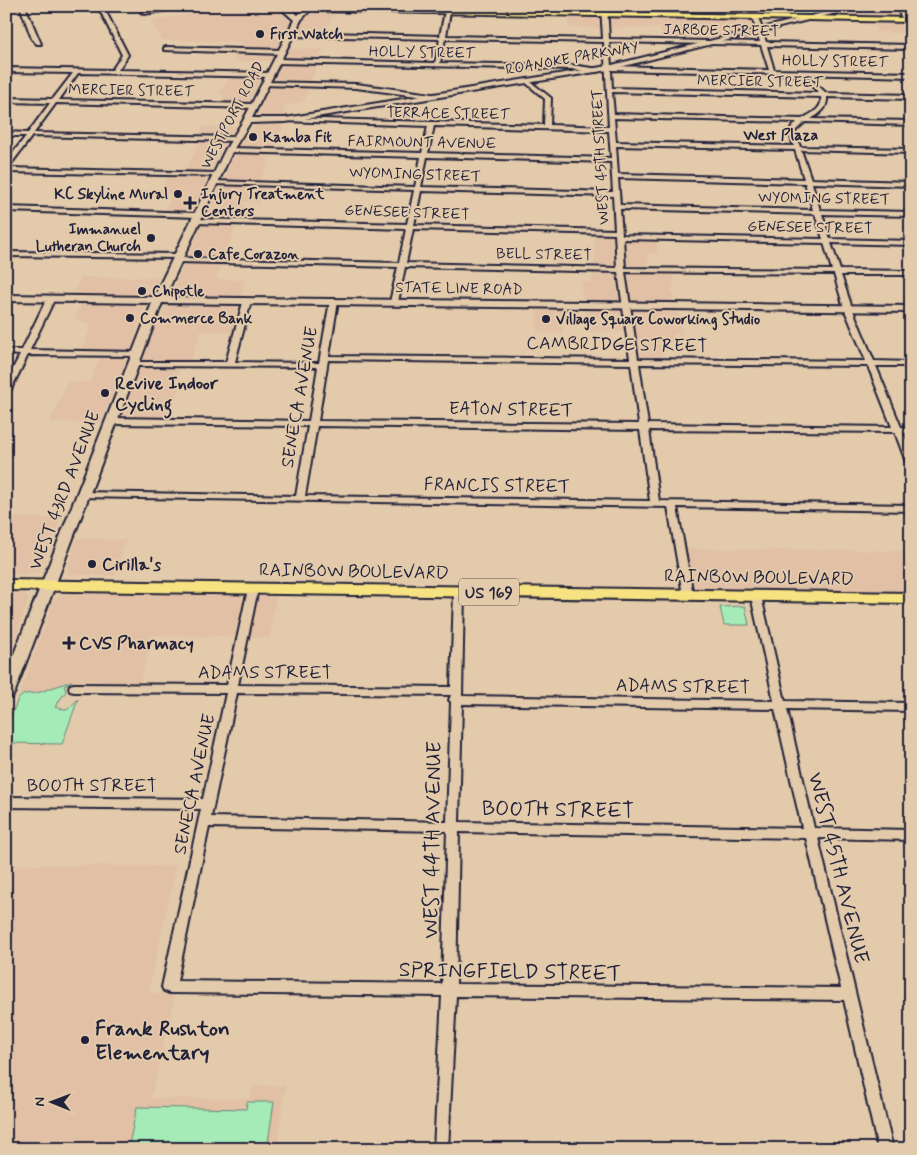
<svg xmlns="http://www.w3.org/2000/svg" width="917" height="1155" font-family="Mynerve,sans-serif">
<rect width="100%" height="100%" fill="#e2caaa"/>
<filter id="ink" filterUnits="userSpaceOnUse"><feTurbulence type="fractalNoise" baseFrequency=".02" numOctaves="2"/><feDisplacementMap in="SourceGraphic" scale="10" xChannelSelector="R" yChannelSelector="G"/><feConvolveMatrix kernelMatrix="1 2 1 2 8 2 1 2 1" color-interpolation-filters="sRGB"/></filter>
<g filter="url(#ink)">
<path fill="#e1c0a5" d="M199 6H274L292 18 278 50H239L243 42 162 40 151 21 193 14 189 7Z
M452 6H541V12L451 9Z
M690 6H779L795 16 691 14Z
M867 6 878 11H899L902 18 829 17Z
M309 10 335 11 324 34 296 32Z
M569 15 601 16 602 28 569 27Z
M609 16 750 19H753L755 29 711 41H663L661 28 608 27 607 17Z
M873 21 905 22 911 33 878 32Z
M290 49H323L318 61 285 60Z
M238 52 276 54 269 61H233Z
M282 63H284L317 64 310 84 273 83Z
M230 76 261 77 248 104H220L225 95 220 94Z
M271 87 273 86 309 87 304 101 282 107 289 116 273 119 259 118 257 117Z
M281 124 283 126 272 150 237 149 252 128 262 125Z
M204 126 238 127 228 137H198Z
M201 140 225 142 210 173H184Z
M240 152 272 153 259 183 223 182 235 153Z
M168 176 208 178 191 212 163 213 173 194 159 193Z
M221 185 266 186 259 203 245 202 238 221 205 219Z
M203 223 236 224 223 259 188 258Z
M594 234 614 235 615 267H595Z
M623 240H656L658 254H647L648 268 625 267Z
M186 262 222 263 216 279 245 280 239 299 172 297 170 295Z
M591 271 612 272 616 274 618 301 613 303H583L581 282H592Z
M627 272H672L674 288H671L674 304 628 303 625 273Z
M82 277 159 278 151 295 147 297 72 296Z
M82 302 141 303 145 305 130 351 81 352 92 325 75 318Z
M239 303 241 305 233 332H200L190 362H148L144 360 152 336 167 304Z
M536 306H561L563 333 537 332Z
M585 307 620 308 623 332 588 331Z
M628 308H677L682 334H673L675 342H659L663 359H636Z
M100 357H122L126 360 101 423 50 422 68 382H90Z
M147 366H180L173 387H179L169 419H127L122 416 140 369Z
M6 518H61L41 568 37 573 6 575Z
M77 539 126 540 115 576 69 574 67 570Z
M684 549 911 551V592L699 590 691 586Z
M6 592 21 593 27 595 28 600 6 664Z
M69 593 235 594 241 597 243 602 235 636 153 635 139 685 78 684 72 681 37 693 20 694 54 600 60 595Z
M276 595 269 637 247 636 256 600 262 596Z
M6 865 176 866 148 993 175 994 151 1098 250 1099 253 1085 285 1086 277 1149H6Z"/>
<path fill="#a5ebb7" stroke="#648679" d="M640 6H690L691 13H641Z
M779 6H851C835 10 815 19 798 16 793 15 789 12 783 12L786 10Z
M745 606 749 625H724L720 607Z
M72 681 64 686 66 691 55 707 67 710 78 699 62 744 6 743V730L18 699 24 694 37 693Z
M247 1102H274L267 1149H128L137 1107 246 1109Z"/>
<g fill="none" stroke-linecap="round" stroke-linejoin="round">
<defs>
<path id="street" d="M20 6H25L41 44H37L32 39Z
M98 6H103L128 55 118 70 270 73 273 75 270 77 78 73 59 100 255 104 258 106 255 108 56 103 34 133 236 137 239 139 236 141 32 136 8 168 217 173 219 174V176L6 172V162L26 136H6V132L28 133 50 103 6 102V98L53 99 73 73 6 72V68L112 70 122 55Z
M179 6H195L144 14 141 12Z
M446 6H451L446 36 603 39 601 6H607L609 39 760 42 752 17 755 15 758 17 766 42 911 45V49L767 46 774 70 911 73V77L799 74 814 82 826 93 911 95V99L827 97C828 108 820 114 811 119L911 121V125L805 122 795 131 800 147 911 149V153L801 150 811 179 911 182V186L812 183 820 210 911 212V216L822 214 830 239 911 241V245L831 243 840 270 911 271V275H841L852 308 874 361 911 362V366H876L901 427H911V433H903L911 451V465L906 462 895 432 649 430 659 501 911 505V511L677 507 693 595 688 598 683 595 668 507 79 497 77 495 79 493 82 492 296 496 308 426 111 424 107 421 111 418 309 421 318 367 133 366 129 364 133 362H226L244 299H250L251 301 235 362 319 363 330 301 334 299 338 301 329 356 630 359 618 272 405 267 398 302 394 304 390 302 398 267 177 262 173 260 176 258 6 256V252L179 254 183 256 180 258 399 263 406 229 196 223 193 221 196 219 407 224 414 190 212 184 211 183 214 181 415 187 421 157 229 152 226 150 229 148 422 153 428 126 283 121V119L285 118 544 125 545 99 525 82 524 81 527 79 551 98 550 125 609 127 604 42 445 39 440 63 571 65 599 69V71L597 72 571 69 277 63 274 61 277 59 435 63 440 39 291 36 288 34 291 32 440 36ZM609 42 761 45 769 70 611 66ZM611 70 789 74 809 84 820 93 612 88ZM612 92 821 97C823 109 812 113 802 119L614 114ZM614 118 797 122 789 131 794 146 616 142ZM434 126 609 131 611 158 428 153ZM616 146 795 150 804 179 618 174ZM427 157 611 162 613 192 421 187ZM618 178 805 183 813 210 620 205ZM421 191 613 196 615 230 414 225ZM620 209 815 214 823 239 622 235ZM413 229 615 234 617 268 406 263ZM623 239 824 243 832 270 625 268ZM625 272 834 274 844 308 866 361 638 359ZM328 360 631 364 639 424 318 421ZM639 364 868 366 892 427 648 424ZM317 426 640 430 650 501 305 496Z
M907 18 911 22V30L904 20Z
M166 47 282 50 285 52 282 54 164 50V48Z
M266 82 356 84 432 94 435 96 432 98 356 88 264 85V83Z
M6 207 198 213 201 215 198 217 6 211Z
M48 296H51L55 298 30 350 137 352 141 354 137 356 28 355 10 391 6 393V382L20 355 6 354V350H22Z
M253 586 258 589 238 685 451 687 454 592 459 589 464 592 462 696 774 701 751 596 756 593 761 596 785 701 911 703V711L787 709 814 828 911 830V840L818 838 893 1149H878L844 1000 456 996 448 1149H434L442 996 169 993 164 991 162 987 201 809 6 807V797L203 799 226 693 74 692 70 691 69 688 70 685 74 684 227 685 248 589ZM237 693 451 695 449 700 451 702 447 822 211 817ZM462 704 775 709 802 828 459 822ZM209 827 447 831 442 984 177 981ZM459 832 806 838 841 988 456 984Z"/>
<path id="secondary" d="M278 6H286L298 15 307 6H314L301 20 252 118H285L608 66 851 6H864L608 70 285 122 250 123 233 150 165 297 911 306V312L162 303 14 694 11 698 6 699V674L152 303 6 301V295L154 297 225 150 243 121 294 20Z
M896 6H903L911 20 910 22H904Z"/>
<path id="primary" d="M296 6 911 18V22L323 11Z
M6 580 911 593V603L6 590Z"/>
</defs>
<use href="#street" stroke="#22223b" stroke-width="4"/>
<use href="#secondary" stroke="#22223b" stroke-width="4"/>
<use href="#primary" stroke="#22223b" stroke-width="4"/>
<use href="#street" fill="#e2caaa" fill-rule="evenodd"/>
<use href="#secondary" fill="#e2caaa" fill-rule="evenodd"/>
<use href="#primary" fill="#f6e281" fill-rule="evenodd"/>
</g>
</g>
<g fill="#22223b" stroke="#e2caaa" stroke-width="2">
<circle cx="260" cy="34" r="5"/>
<circle cx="253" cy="137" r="5"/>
<circle cx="178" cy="194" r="5"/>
<path d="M187.5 195.5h5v5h5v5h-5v5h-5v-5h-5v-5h5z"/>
<circle cx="151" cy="238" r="5"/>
<circle cx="198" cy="254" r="5"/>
<circle cx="142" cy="291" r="5"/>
<circle cx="130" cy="318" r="5"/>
<circle cx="546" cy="319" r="5"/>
<circle cx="105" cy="393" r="5"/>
<circle cx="92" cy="564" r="5"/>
<path d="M66.5 635.5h5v5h5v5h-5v5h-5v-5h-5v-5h5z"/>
<circle cx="85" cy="1040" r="5"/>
</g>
<g text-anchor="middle" stroke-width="4" stroke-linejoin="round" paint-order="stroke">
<g font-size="15" fill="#22223b" stroke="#e2caaa">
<text transform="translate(721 30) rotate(1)" y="5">JARBOE STREET</text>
<text transform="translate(422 52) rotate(1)" y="5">HOLLY STREET</text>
<text transform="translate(572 58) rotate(-10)" y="5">ROANOKE PARKWAY</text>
<text transform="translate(835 61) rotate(1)" y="5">HOLLY STREET</text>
<text transform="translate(760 81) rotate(1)" y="5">MERCIER STREET</text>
<text transform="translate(131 90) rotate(1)" y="5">MERCIER STREET</text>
<text transform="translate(448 113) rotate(1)" y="5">TERRACE STREET</text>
<text transform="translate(232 115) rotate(-62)" y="5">WESTPORT ROAD</text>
<text transform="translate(422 142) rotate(1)" y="5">FAIRMOUNT AVENUE</text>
<text transform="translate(600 157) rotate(-93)" y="5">WEST 45TH STREET</text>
<text transform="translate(415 174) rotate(2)" y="5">WYOMING STREET</text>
<text transform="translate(824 198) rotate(1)" y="5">WYOMING STREET</text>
<text transform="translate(407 212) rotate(2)" y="5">GENESEE STREET</text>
<text transform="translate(810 227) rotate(1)" y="5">GENESEE STREET</text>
<text transform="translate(544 254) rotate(1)" y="5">BELL STREET</text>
<text transform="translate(459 288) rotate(1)" y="5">STATE LINE ROAD</text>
</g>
<g font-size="15" font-weight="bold" fill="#22223b" stroke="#e2caaa" text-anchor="start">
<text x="270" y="39">First Watch</text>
<text x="263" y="142">Kamba Fit</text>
<text x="168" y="199" text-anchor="end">KC Skyline Mural</text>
<text x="201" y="199">Injury Treatment<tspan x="201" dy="17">Centers</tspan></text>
<text x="141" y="234" text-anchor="end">Immanuel<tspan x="141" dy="17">Lutheran Church</tspan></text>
<text x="208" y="259">Cafe Corazon</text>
<text x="152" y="296">Chipotle</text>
<text x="140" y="323">Commerce Bank</text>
<text x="556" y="324">Village Square Coworking Studio</text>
</g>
<g font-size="16" font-weight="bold" fill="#22223b" stroke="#e2caaa">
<text x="781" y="140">West Plaza</text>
</g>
<rect fill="#e2caaa" stroke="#5c545c" stroke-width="1" x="459" y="578.5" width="60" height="27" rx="4"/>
<g font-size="16" font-weight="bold" fill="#22223b">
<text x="489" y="598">US 169</text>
</g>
<g font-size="18" fill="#22223b" stroke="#e2caaa">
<text transform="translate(617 344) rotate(1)" y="6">CAMBRIDGE STREET</text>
<text transform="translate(299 397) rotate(-80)" y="6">SENECA AVENUE</text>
<text transform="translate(511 409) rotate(1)" y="6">EATON STREET</text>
<text transform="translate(497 485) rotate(1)" y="6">FRANCIS STREET</text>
<text transform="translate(64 490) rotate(-69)" y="6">WEST 43RD AVENUE</text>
<text transform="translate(354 571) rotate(1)" y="6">RAINBOW BOULEVARD</text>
<text transform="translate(759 577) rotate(1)" y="6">RAINBOW BOULEVARD</text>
<text x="265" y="678">ADAMS STREET</text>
<text transform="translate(683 686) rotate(1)" y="6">ADAMS STREET</text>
<text transform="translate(194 784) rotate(-78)" y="6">SENECA AVENUE</text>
<text x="92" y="791">BOOTH STREET</text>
</g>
<g font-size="18" font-weight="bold" fill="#22223b" stroke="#e2caaa" text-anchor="start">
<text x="115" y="389">Revive Indoor<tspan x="115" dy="21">Cycling</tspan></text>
<text x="102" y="570">Cirilla's</text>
<text x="79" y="649">CVS Pharmacy</text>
</g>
<g font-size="21" fill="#22223b" stroke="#e2caaa">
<text transform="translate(558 809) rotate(1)" y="7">BOOTH STREET</text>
<text transform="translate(432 840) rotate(-89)" y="7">WEST 44TH AVENUE</text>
<text transform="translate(839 868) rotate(76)" y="7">WEST 45TH AVENUE</text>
<text transform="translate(510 971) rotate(1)" y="7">SPRINGFIELD STREET</text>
</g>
<g font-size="21" font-weight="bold" fill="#22223b" stroke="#e2caaa" text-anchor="start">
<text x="95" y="1035">Frank Rushton<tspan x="95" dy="24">Elementary</tspan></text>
</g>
</g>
<rect width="917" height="1155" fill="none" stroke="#e2caaa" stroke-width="25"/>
<rect x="12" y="12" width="892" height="1130" fill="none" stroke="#22223b" stroke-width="2" filter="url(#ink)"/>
<g transform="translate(52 1102) rotate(271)" stroke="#e2caaa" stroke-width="4" paint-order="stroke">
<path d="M0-4L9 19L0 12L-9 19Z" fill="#22223b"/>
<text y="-8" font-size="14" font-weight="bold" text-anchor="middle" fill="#22223b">N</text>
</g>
</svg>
